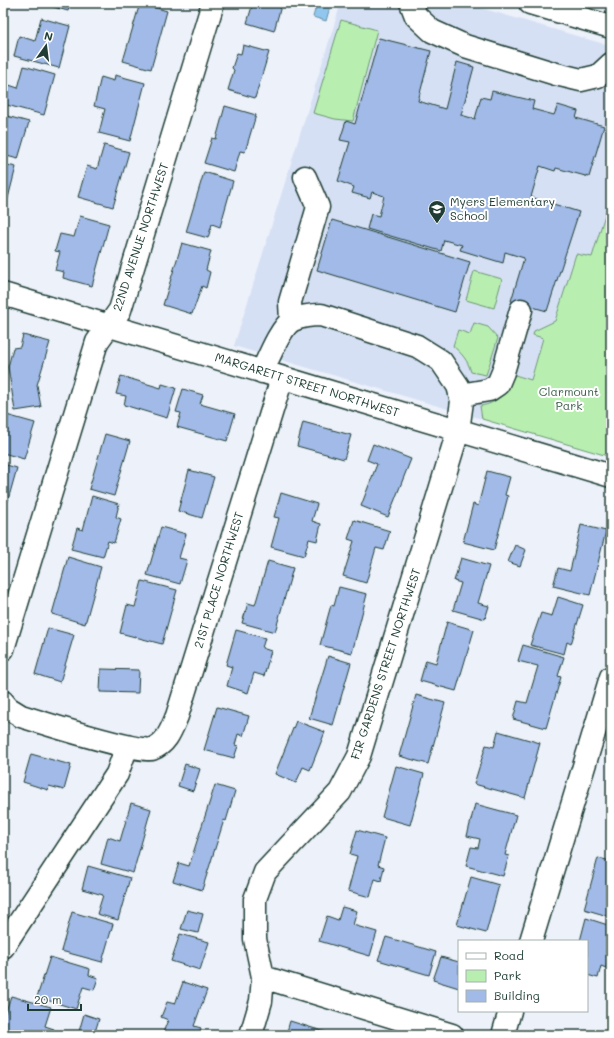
<svg xmlns="http://www.w3.org/2000/svg" width="614" height="1038" font-family="Mali,sans-serif">
<rect width="100%" height="100%" fill="#ecf1fa"/>
<filter id="ink" filterUnits="userSpaceOnUse"><feTurbulence type="fractalNoise" baseFrequency=".025" numOctaves="2"/><feDisplacementMap in="SourceGraphic" scale="8" xChannelSelector="R" yChannelSelector="G"/><feConvolveMatrix kernelMatrix="1 2 1 2 8 2 1 2 1" color-interpolation-filters="sRGB"/></filter>
<g filter="url(#ink)">
<path fill="#d6e0f4" d="M341 3H464L611 46V195L592 258 576 254 555 321 543 338 531 380 516 375 514 376 510 386 502 396 494 402 480 406 482 419 234 346Z"/>
<path fill="#b8efb1" stroke="#6c9672" d="M341 20 377 30 353 121 335 119 313 113Z
M611 195V457L482 419 480 406C497 404 508 392 513 376L515 375 531 380 543 338 533 335 534 331 555 321 576 254 592 257Z
M474 271 502 279 494 308 466 300Z
M474 323 488 327 498 338 486 375 471 372C468 360 461 353 453 346L458 330 470 334Z"/>
<path fill="#91c7ef" stroke="#6390a4" d="M317 3H331L326 21 313 17Z"/>
<path fill="#a1bae7" stroke="#1f3d34" d="M39 3H71L68 11Z
M140 3 167 11 151 69 123 61Z
M253 3H289L288 8 281 6 274 31 247 23Z
M41 18 70 26 59 68 14 56 19 36 35 41Z
M379 38 431 51 418 101 445 109 457 62 474 67 461 115 475 119 481 97 490 99 492 91 534 101 532 109 554 115 558 105 578 111 576 118 604 126 589 177 556 168 555 171 540 166 531 197 579 212 547 311 511 301 524 258 505 252 503 263 460 250 462 245 444 240 441 251 367 229 371 214 379 216 384 196 372 192 370 198 352 193 354 187 338 181 350 142 340 140 346 121 355 124Z
M243 45 269 52 255 98 228 90 234 70 232 68 237 53 241 54Z
M24 66 55 75 44 115 3 104V93L6 84 18 88Z
M115 75 145 83 130 141 99 133 105 109 94 106 101 77 114 81Z
M225 106 256 115 245 152 240 151 234 172 204 163 212 138 216 139Z
M3 115 29 122 18 159 3 155Z
M104 145 129 152 113 207 78 197 87 166 97 169Z
M3 164 16 167 6 206 3 205Z
M204 172 233 181 220 227 212 224 208 238 186 232Z
M80 216 109 224 92 286 63 278 64 272 55 270 60 252 55 251 60 234 74 237Z
M332 220 470 262 455 312 317 270Z
M182 243 211 251 206 270 210 272 206 288 202 286 192 314 163 305Z
M23 335 50 342 37 385 41 407 15 411 8 367 13 348 20 347Z
M121 376 161 388 162 384 176 388 167 418 124 405 126 396 116 394Z
M183 389 203 395 200 404 235 414 227 441 177 427 181 413 176 412Z
M3 414 35 423 24 459 3 453Z
M303 422 351 435 344 459 297 446Z
M105 434 130 441 114 496 89 489Z
M373 444 411 459 388 517 361 506 377 464 367 460Z
M3 464 17 468 3 518Z
M189 470 214 477 202 518 178 511Z
M487 471 510 477 505 495 508 496 494 550 463 542 473 504 478 506Z
M281 493 317 504 312 521 321 524 317 541 309 539 304 556 271 547 279 518 274 517Z
M92 496 119 504 116 517 121 519 114 543 108 541 103 557 71 549 77 528 83 530Z
M354 520 390 531 384 550 376 548 366 583 343 576 354 541 348 539Z
M581 525 606 531 590 595 553 586 558 568 570 571Z
M161 527 186 534 179 558 187 560 180 584 147 575Z
M515 545 526 550 520 566 508 562Z
M68 557 101 567 85 624 52 614Z
M461 558 489 566 478 603 489 606 485 619 453 610 461 583 454 581Z
M268 561 293 568 275 632 242 623 248 603 255 605Z
M142 581 177 590 162 644 120 633 127 605 135 607Z
M339 587 367 594 352 653 320 645 331 605 334 606Z
M558 597 583 605 571 644 567 642 564 654 530 645 541 613 552 616Z
M447 622 474 630 456 691 420 681 426 660 436 663Z
M48 628 74 635 60 682 35 674Z
M236 630 265 638 262 648 271 651 264 676 254 673 248 693 227 686 232 667 226 665Z
M523 645 564 657 558 676 561 677 546 728 513 719 518 701 527 703 538 666 518 661Z
M328 656 351 663 333 725 309 718Z
M101 669 139 670 138 693 100 692Z
M416 695 445 703 428 764 399 756Z
M217 707 249 716 243 736 238 734 235 745 238 746 234 758 204 750Z
M296 721 325 732 310 770 303 767 296 783 275 774Z
M498 731 540 743 525 798 474 784 486 745 494 747Z
M31 754 71 765 64 790 49 786 48 790 23 782Z
M185 764 200 769 193 791 178 786Z
M396 766 424 774 410 825 382 817Z
M215 785 235 791 226 821 224 820 202 890 173 881 179 863 189 866Z
M131 803 151 809 133 873 101 864 108 837 120 841Z
M475 804 516 815 505 855 509 856 503 876 466 866 471 847 478 848 480 839 467 836Z
M357 830 385 838 378 865 384 867 381 881 375 879 370 897 348 891 357 856 350 854Z
M598 858 611 861V917L584 909Z
M88 866 130 878 118 920 97 914 103 895 82 889Z
M471 877 499 885 486 933 457 925Z
M342 907 357 911 353 925 377 932 370 956 319 941 327 916 338 920Z
M187 910 203 914 198 933 181 929Z
M72 912 113 924 102 962 61 951Z
M586 918 611 926V934L606 952 610 953 606 968 601 966 598 978 587 975V941H580Z
M180 934 209 942 200 970 171 961Z
M386 937 436 952 429 975 378 960Z
M50 957 90 969 89 975 98 978 94 990 83 987 76 1009 37 997Z
M441 957 459 962V988L433 980Z
M183 982 207 990 194 1026 201 1028 198 1035H162L168 1020 161 1017 167 1002 175 1004Z
M11 996 51 1007 45 1026 54 1029 52 1035H3V1020Z
M84 1014 99 1019 94 1035H78Z
M290 1021 335 1035H286Z"/>
<g fill="none" stroke-linecap="round" stroke-linejoin="round">
<defs>
<path id="minor" d="M411 3 416 16 432 31 465 46 556 74 581 80 598 76 611 64
M530 3 611 27
M3 294 611 476
M291 321 290 302 318 207 305 177
M460 395 489 390 498 384 503 372 521 310
M3 649 97 342 120 310 213 3
M3 702 8 708 21 716C40 722 141 754 152 749 167 743 171 730 177 716L282 378
M531 941 611 677
M3 947 117 774 127 746
M263 977 452 1035
M251 1035 261 1001 263 977 255 939V899L265 872 340 792 359 756 458 431 462 401 458 386 441 361 417 346 321 315C311 315 302 316 293 320 281 326 268 359 262 372
M503 1035 510 1011"/>
</defs>
<use href="#minor" stroke="#1f3d34" stroke-width="25"/>
<use href="#minor" stroke="#fff" stroke-width="22"/>
</g>
</g>
<defs>
<symbol id="school-pin" viewBox="-11 -11 22 30"><path d="M0 17L-7.5 6A9.5 9.5 0 1 1 7.5 6Z" fill="#1f3d34" stroke="#fff"/><path d="M0-5L7-2L0 1L-7-2ZM-4 1L0 2.5L4 1V4Q0 6-4 4Z" fill="#fff"/></symbol>
</defs>
<g fill-rule="evenodd">
<use href="#school-pin" x="427" y="199" width="20" height="27"/>
</g>
<g text-anchor="middle" stroke-width="4" stroke-linejoin="round" paint-order="stroke">
<g font-size="12" fill="#1f3d34" stroke="#fff" text-anchor="start">
<text x="450" y="206">Myers Elementary<tspan x="450" dy="14">School</tspan></text>
</g>
<g font-size="12" fill="#1f3d34" stroke="#fff">
<text transform="translate(141 237) rotate(-72)" y="4">22ND AVENUE NORTHWEST</text>
<text transform="translate(307 385) rotate(17)" y="4">MARGARETT STREET NORTHWEST</text>
<text transform="translate(219 580) rotate(-73)" y="4">21ST PLACE NORTHWEST</text>
<text transform="translate(386 664) rotate(-72)" y="4">FIR GARDENS STREET NORTHWEST</text>
</g>
<g font-size="12" fill="#3e614d" stroke="#fff">
<text x="569" y="396">Clarmount<tspan x="569" dy="14">Park</tspan></text>
</g>
</g>
<rect width="614" height="1038" fill="none" stroke="#fff" stroke-width="16"/>
<rect x="8" y="8" width="598" height="1022" fill="none" stroke="#1f3d34" stroke-width="1.5" filter="url(#ink)"/>
<rect x="458" y="940" width="130" height="72" fill="#ffffff" stroke="#a5b1ae"/>
<rect x="466" y="953" width="20" height="6" fill="#ffffff" stroke="#a5b1ae"/>
<text x="494" y="960" font-size="12" fill="#1f3d34">Road</text>
<rect x="466" y="970" width="20" height="12" fill="#b8efb1" stroke="#a5b1ae"/>
<text x="494" y="980" font-size="12" fill="#1f3d34">Park</text>
<rect x="466" y="990" width="20" height="12" fill="#a1bae7" stroke="#a5b1ae"/>
<text x="494" y="1000" font-size="12" fill="#1f3d34">Building</text>
<g transform="translate(46 46) rotate(14)" stroke="#ffffff" stroke-width="3" paint-order="stroke">
<path d="M0-3L7 15L0 10L-7 15Z" fill="#1f3d34"/>
<text y="-6" font-size="11" font-weight="bold" text-anchor="middle" fill="#1f3d34">N</text>
</g>
<path d="M28 1004v6h53v-6" fill="none" stroke="#1f3d34" stroke-width="2"/>
<text x="34" y="1004" font-size="12" fill="#1f3d34" stroke="#ffffff" stroke-width="3" paint-order="stroke">20 m</text>
</svg>
